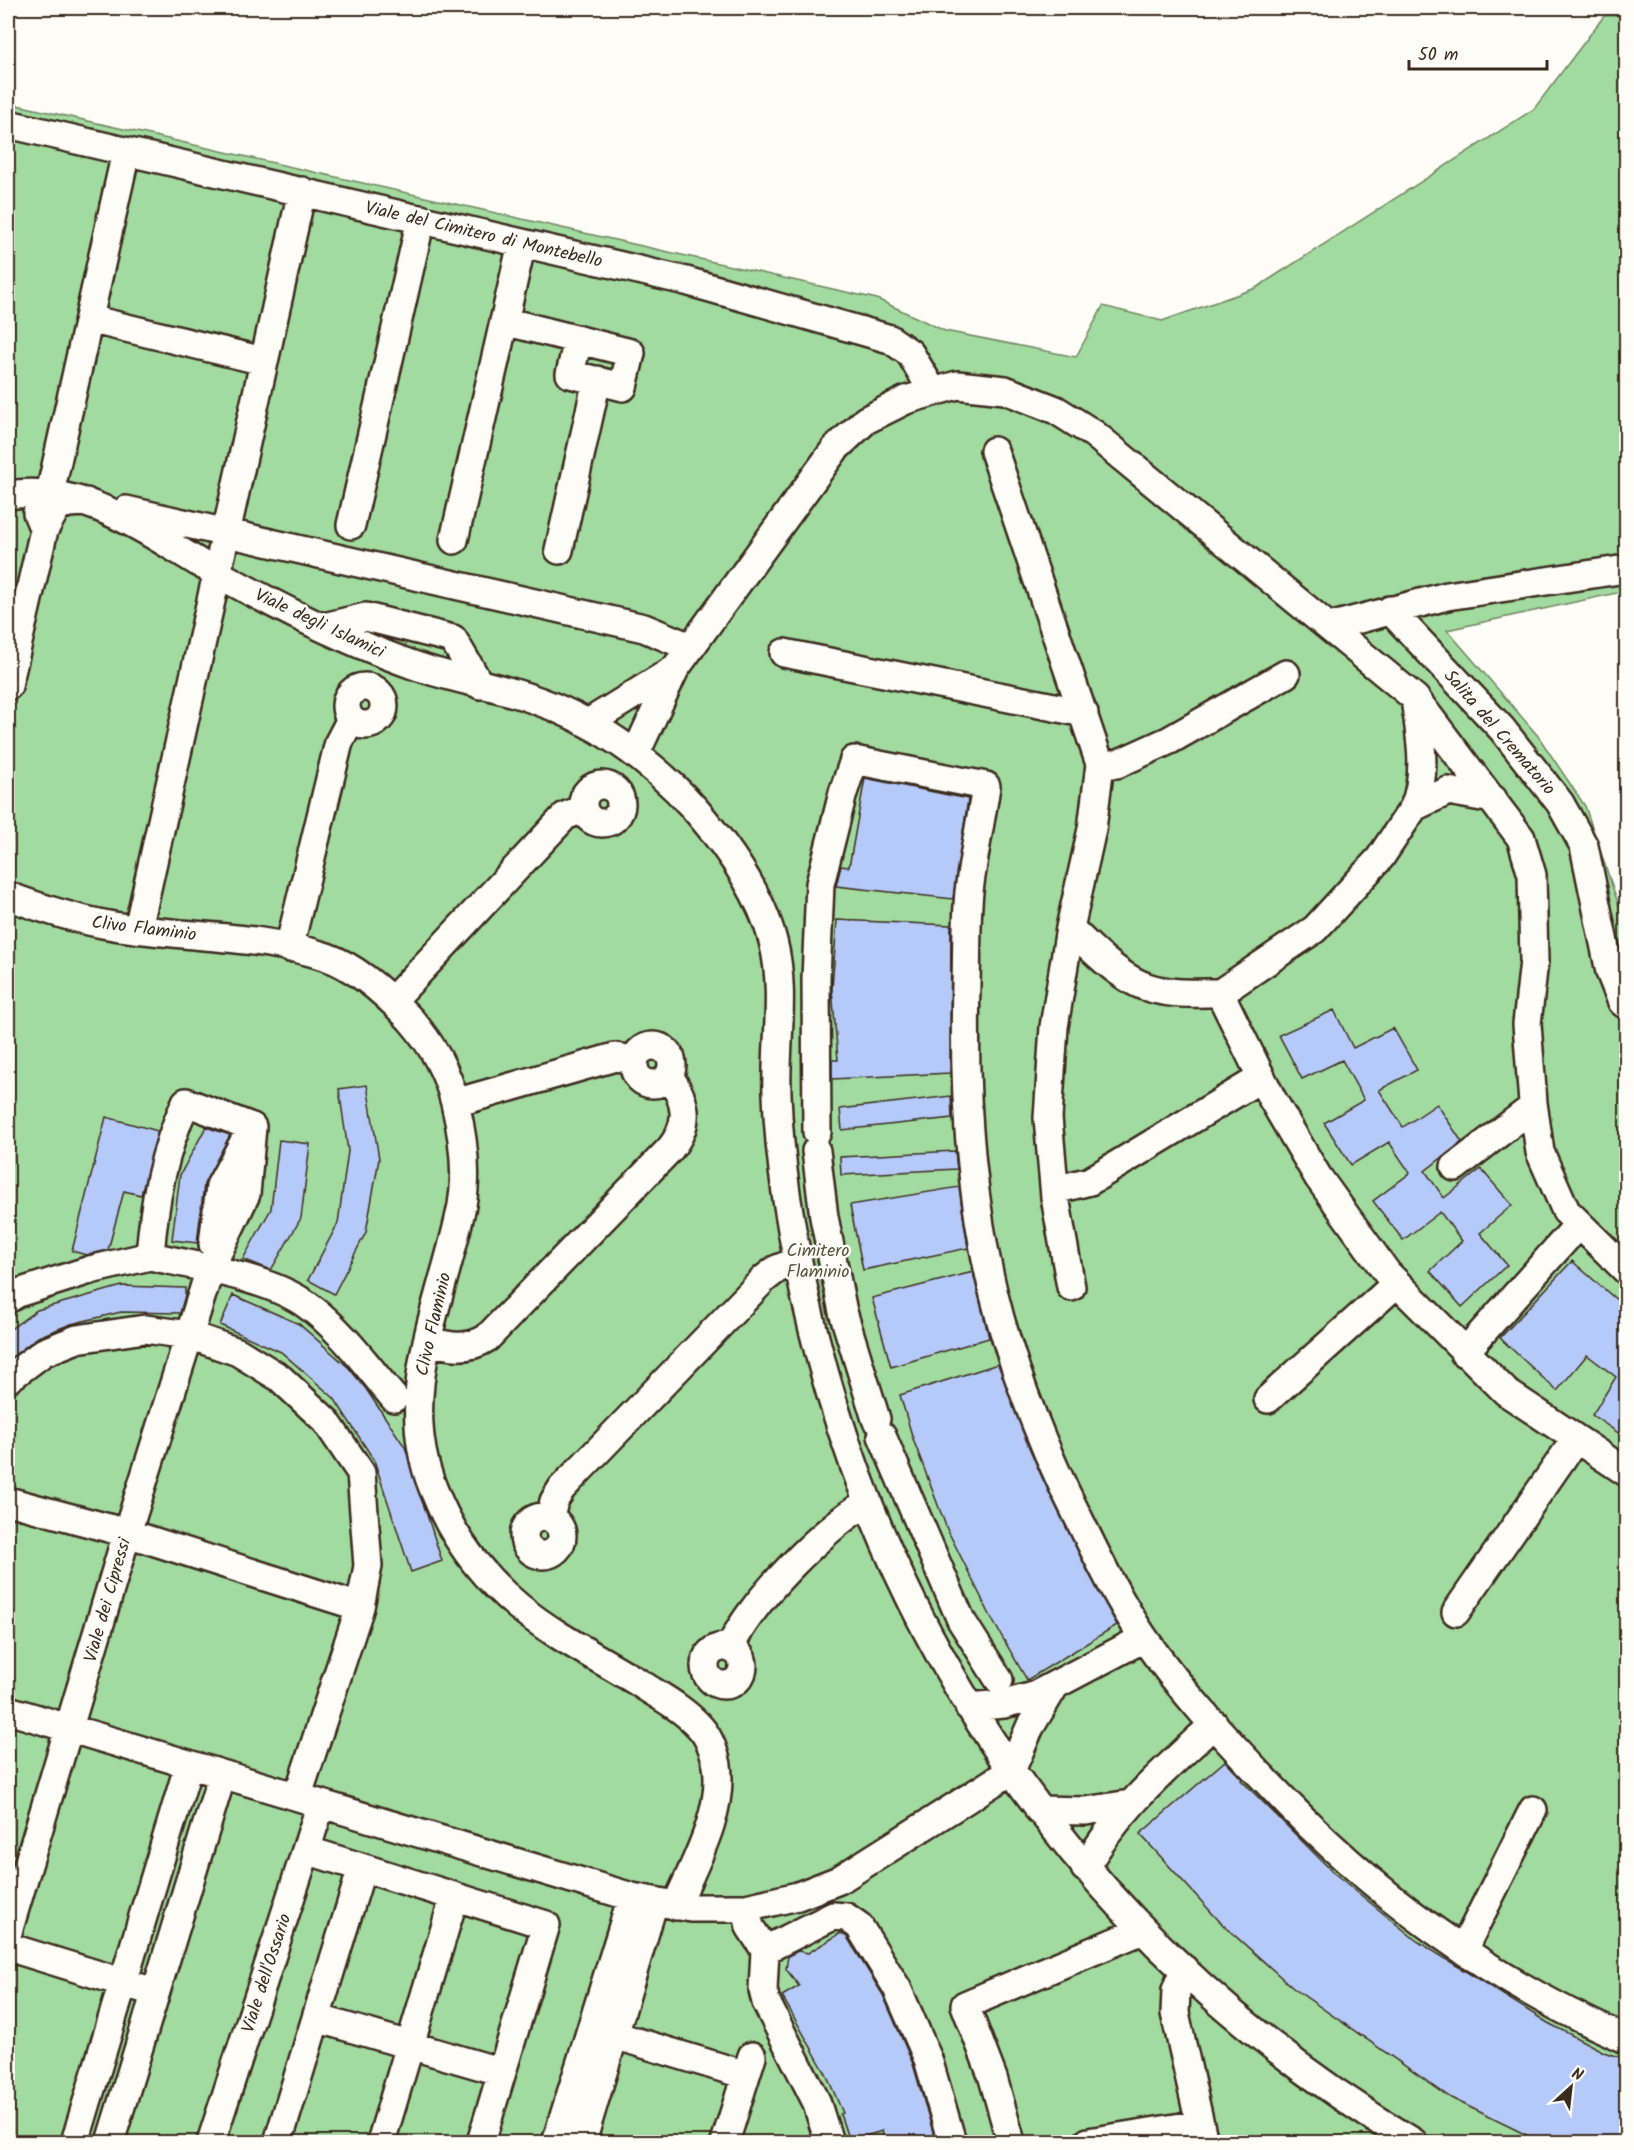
<svg xmlns="http://www.w3.org/2000/svg" width="1634" height="2150" font-family="Kalam,sans-serif">
<rect width="100%" height="100%" fill="#fdfcf7"/>
<filter id="ink" filterUnits="userSpaceOnUse"><feTurbulence type="fractalNoise" baseFrequency=".0167" numOctaves="2"/><feDisplacementMap in="SourceGraphic" scale="12" xChannelSelector="R" yChannelSelector="G"/><feConvolveMatrix kernelMatrix="1 2 1 2 8 2 1 2 1" color-interpolation-filters="sRGB"/></filter>
<g filter="url(#ink)">
<path fill="#a2db9f" stroke="#6e825e" stroke-width="1.5" d="M1626 15V591L1447 630 1538 736 1585 806 1619 906 1626 908V2142H8V103L877 299 945 331 1076 357 1103 306 1162 321 1256 288 1534 109 1604 16Z"/>
<path fill="#b5caf9" stroke="#3b2a1e" stroke-width="1.5" d="M865 778 968 799 953 899 836 886 841 866 849 867Z
M837 920 951 925 950 1073 832 1079V1060H838L832 989Z
M1334 1010 1353 1048 1393 1028 1417 1070 1379 1090 1403 1127 1437 1104 1462 1142 1425 1171 1444 1198 1481 1169 1512 1205 1480 1233 1507 1265 1462 1307 1430 1271 1462 1241 1440 1212 1403 1240 1373 1201 1410 1173 1389 1142 1351 1165 1324 1123 1364 1100 1342 1060 1302 1079 1279 1035Z
M367 1085 379 1159 366 1232 334 1294 308 1280 338 1223 348 1151 339 1089Z
M951 1096 952 1118 842 1130 840 1109Z
M106 1117 158 1131 141 1195 124 1191 108 1250 86 1255 72 1251Z
M206 1127 230 1135 204 1184 197 1243 172 1240 180 1175Z
M279 1140 310 1144 301 1218 271 1270 243 1259 271 1209Z
M955 1151 957 1169 841 1175 840 1157Z
M959 1187 968 1248 863 1270 850 1205Z
M1572 1261 1626 1308V1438L1592 1415 1616 1377 1587 1355 1557 1391 1500 1338Z
M973 1272 989 1338 891 1367 872 1298Z
M122 1286 185 1288V1295L180 1313 121 1312 71 1324 38 1337 8 1360V1331L37 1310Z
M233 1295 299 1324 349 1368 366 1389 405 1447 442 1561 411 1572 374 1460 334 1398 281 1352 220 1325Z
M998 1364 1041 1475 1087 1570 1117 1625 1027 1680 993 1621 947 1529 913 1439 900 1395Z
M1225 1761 1242 1779 1241 1780 1334 1873 1417 1941 1548 2023 1604 2052 1626 2059V2142H1541L1451 2098 1293 1988 1222 1924 1140 1834Z
M841 1933 847 1937 883 1995 913 2064 936 2142H885L882 2131 849 2141 840 2114 843 2113 826 2074 782 1996 799 1986 786 1969 788 1956 798 1951 808 1953Z"/>
<g fill="none" stroke-linecap="round" stroke-linejoin="round">
<defs>
<path id="minor" d="M8 124 686 281 890 339 910 353 933 392
M89 319 264 361
M504 321 631 353 623 387 570 374 578 340
M994 451 1100 764 1092 829 1070 928 1054 1027 1048 1118 1055 1197 1071 1287
M50 493 126 152
M8 495C85 483 149 534 213 571 240 586 268 601 296 615 335 634 376 652 416 666 453 679 493 685 530 698 593 719 650 759 695 809 726 845 761 894 773 941 786 991 775 1043 777 1094 778 1128 782 1166 787 1200 849 1599 1065 1934 1413 2142
M126 510 644 628 690 647
M351 525 421 219
M44 530 57 507 69 503 86 502
M454 540 522 243
M559 550 597 380
M1390 610 1502 729 1560 803 1584 846 1610 972 1622 1002 1626 1005
M324 627 366 617 453 639 480 685
M1329 627 1447 596 1626 569
M784 653 1084 713
M8 686 44 530 37 513
M346 706a19 19 0 1 1 38 0a19 19 0 1 1-38 0Z
M1415 699C1420 735 1428 773 1414 807L1448 791 1493 799
M588 723 675 669
M636 753 675 669 835 449 866 420 906 400 957 385 1005 390 1056 410 1094 434 1415 698 1521 838 1532 875 1534 961 1527 1024 1533 1103 1540 1152 1566 1211 1626 1270
M1100 764H1117L1170 740 1286 674
M583 804a19 19 0 1 1 38 0a19 19 0 1 1-38 0Z
M1414 807 1380 858 1315 929 1220 993 1271 1097 1318 1177 1387 1273 1506 1392 1626 1472
M8 896C43 909 77 920 114 926 185 938 258 934 327 957 358 968 388 996 410 1019 432 1044 447 1070 455 1103 463 1136 468 1171 462 1205 444 1298 394 1393 433 1488 451 1535 480 1575 519 1607 557 1638 603 1660 644 1686 663 1698 683 1709 698 1725 709 1736 714 1750 717 1765 724 1812 694 1864 676 1906
M1070 928C1089 947 1121 979 1147 987 1170 995 1196 993 1220 993
M138 929 302 191
M289 948 339 742 351 719
M392 1001 565 816 583 809
M634 1065a19 19 0 1 1 38 0a19 19 0 1 1-38 0Z
M455 1103 615 1057 634 1060
M817 1132 816 979 820 884 843 793 854 760 986 786C981 821 973 857 969 892 966 922 967 953 966 984 963 1095 970 1210 1000 1318 1019 1385 1046 1454 1078 1517 1098 1558 1118 1600 1144 1638 1180 1690 1224 1737 1268 1783 1369 1891 1490 1981 1626 2039
M816 1151 824 1217 843 1312 876 1419
M1455 1167 1533 1107
M1055 1190 1090 1181 1261 1078
M213 1244 220 1186 252 1127 186 1102C163 1152 154 1202 150 1256 196 1266 270 1278 307 1305 341 1329 367 1366 394 1398
M8 1299 18 1293 90 1270 150 1256
M427 1341C448 1346 467 1351 487 1338L670 1149C691 1123 687 1102 669 1076
M1464 1353 1578 1225
M8 1379 44 1352 77 1339 145 1329 189 1335 238 1352 280 1378 326 1421 361 1473 368 1566 360 1607 298 1795
M1268 1399 1397 1283
M882 1436 961 1620 999 1680
M8 1501 127 1533 360 1607
M524 1536a19 19 0 1 1 38 0a19 19 0 1 1-38 0Z
M550 1518 554 1501 562 1488 764 1279 777 1269 797 1261
M1456 1612 1575 1440
M705 1666a19 19 0 1 1 38 0a19 19 0 1 1-38 0Z
M731 1648C742 1610 832 1519 868 1503
M969 1707 1004 1704 1034 1696 1144 1638
M8 1710 632 1897 691 1908H746L798 1896 839 1880 1011 1771 1030 1727 1054 1687
M1039 1810 1086 1811 1130 1804
M306 1850 546 1925 481 2142
M1085 1868C1117 1810 1166 1769 1214 1724
M746 1908 750 1927 765 1950 763 1990 766 2002 816 2101 829 2142
M8 1932 127 1533 210 1269 246 1194 252 1127
M8 1947 141 1988
M765 1950 833 1916 846 1917 859 1926 897 1988 928 2059 952 2142
M1463 1950 1533 1810
M1184 1969 1176 1990 1175 2013 1204 2142
M316 2018 502 2072
M614 2035 746 2075
M75 2142 189 1764
M110 2142 222 1775
M211 2142 321 1804
M278 2142 362 1868
M381 2142 454 1898
M556 2142 632 1897
M582 2142 654 1902
M725 2142 752 2056
M1011 2142 993 2078 965 2005 1143 1930
M1088 2142 1200 2124"/>
</defs>
<use href="#minor" stroke="#3b2a1e" stroke-width="32"/>
<use href="#minor" stroke="#fdfcf7" stroke-width="27"/>
</g>
</g>
<g text-anchor="middle" stroke-width="5" stroke-linejoin="round" paint-order="stroke">
<g font-size="18" fill="#3b2a1e" stroke="#fdfcf7">
<text transform="translate(484 234) rotate(13)" y="6">Viale del Cimitero di Montebello</text>
<text transform="translate(320 623) rotate(25)" y="6">Viale degli Islamici</text>
<text transform="translate(1500 732) rotate(49)" y="6">Salita del Crematorio</text>
<text transform="translate(144 928) rotate(7)" y="6">Clivo Flaminio</text>
<text transform="translate(433 1324) rotate(-77)" y="6">Clivo Flaminio</text>
<text transform="translate(107 1600) rotate(-74)" y="6">Viale dei Cipressi</text>
<text transform="translate(266 1973) rotate(-72)" y="6">Viale dell'Ossario</text>
</g>
<g font-size="18" fill="#55563e" stroke="#fdfcf7">
<text x="818" y="1256">Cimitero<tspan x="818" dy="21">Flaminio</tspan></text>
</g>
</g>
<rect width="1634" height="2150" fill="none" stroke="#fdfcf7" stroke-width="30"/>
<rect x="15" y="15" width="1604" height="2120" fill="none" stroke="#3b2a1e" stroke-width="2" filter="url(#ink)"/>
<g transform="translate(1571 2087) rotate(27)" stroke="#fdfcf7" stroke-width="4.5" paint-order="stroke">
<path d="M0-4.5L10 22L0 15L-10 22Z" fill="#3b2a1e"/>
<text y="-9" font-size="16" font-weight="bold" text-anchor="middle" fill="#3b2a1e">N</text>
</g>
<path d="M1409 60v9h138v-9" fill="none" stroke="#3b2a1e" stroke-width="3"/>
<text x="1418" y="60" font-size="18" fill="#3b2a1e" stroke="#fdfcf7" stroke-width="4.5" paint-order="stroke">50 m</text>
</svg>
